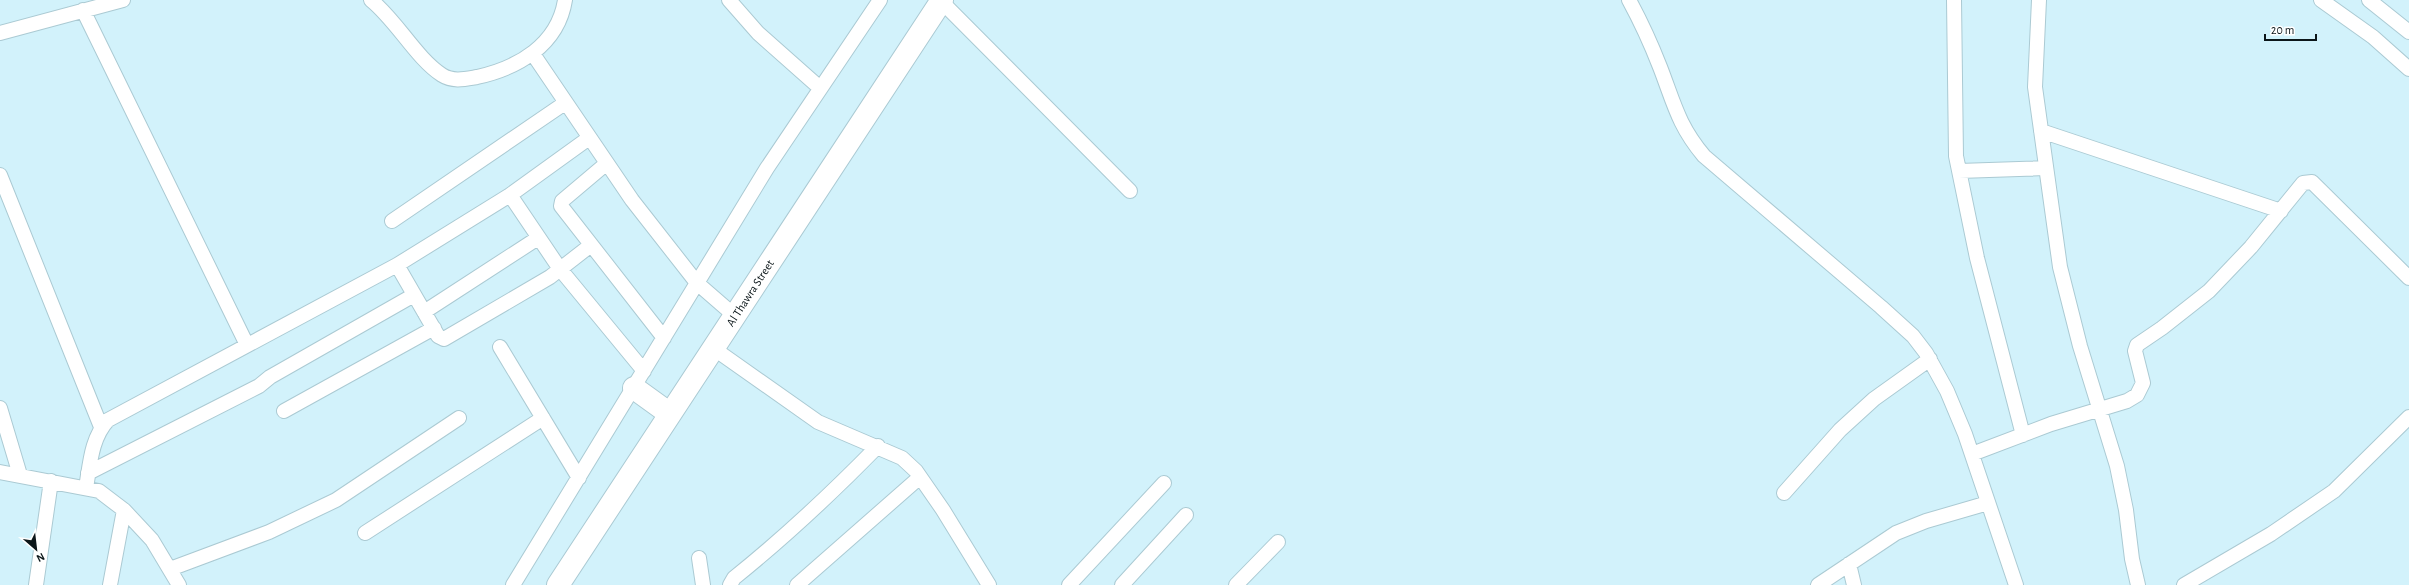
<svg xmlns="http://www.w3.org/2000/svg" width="2409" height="585" font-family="'Alegreya Sans',sans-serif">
<rect width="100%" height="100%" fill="#d2f2fb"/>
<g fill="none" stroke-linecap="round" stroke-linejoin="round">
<defs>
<path id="street" d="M371 0C397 21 416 58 442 75 453 82 465 79 477 77 518 68 558 45 565 0
M729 0 758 33 820 88
M1629 0C1641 22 1651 44 1660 67 1674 103 1678 125 1704 156L1881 307 1913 336 1926 353 1947 391 1965 434 2016 585
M1954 0 1956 156 1977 258 2023 435
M2039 0 2035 87 2060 267 2080 346 2117 466 2126 510 2132 559 2138 585
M2321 0 2373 37 2409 69
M2369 0 2409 32
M941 1 1130 191
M83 10 247 345
M0 33 123 0
M2041 131 2281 211
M607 163 562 201 561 206 664 338
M1959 171 2045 168
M0 175 101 427
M510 195 560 269 644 371
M392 221 565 103
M397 265 438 336 444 339 550 277 591 245
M424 312 538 238
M735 316 697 283 767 168 880 0
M500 347 579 478
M713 348 818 422 902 458 916 471 943 510 989 585
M0 408 20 475
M284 411 434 328
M1972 454 2051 424 2127 401 2137 395 2143 383 2135 351 2137 345 2162 328 2209 291 2251 247 2303 183 2312 182 2409 278
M0 472 99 491 124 510 152 540 179 585
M88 473 259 386 270 377 414 295
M86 488C90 465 91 438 108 420L397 265 510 195 589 138
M1784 493 1840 430 1874 399 1930 359
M365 533 543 418
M699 558 703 585
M1849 564 1854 585
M170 569 269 532 336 500 459 418
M36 585 51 481
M110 585 124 510
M513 585 697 283 632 200 533 54
M730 585 734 578C785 537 832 493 878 446
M797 585 920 477
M1069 585 1164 483
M1122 585 1186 515
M1236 585 1278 542
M1818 585 1896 533 1926 521 1988 503
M2184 585 2271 534 2334 491 2409 417"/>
<path id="primary" d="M634 388 670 414
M558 585 942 0"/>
</defs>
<use href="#street" stroke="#abcad3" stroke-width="16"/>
<use href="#primary" stroke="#abcad3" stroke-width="24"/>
<use href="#street" stroke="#fff" stroke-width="14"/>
<use href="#primary" stroke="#fff" stroke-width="22"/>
</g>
<g text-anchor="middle" stroke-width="3" stroke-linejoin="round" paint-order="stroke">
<g font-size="12" fill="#0b1619" stroke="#fff">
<text transform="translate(750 293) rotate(-57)" y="4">Al Thawra Street</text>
</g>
</g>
<g transform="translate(36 549) rotate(152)" stroke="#ffffff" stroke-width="3" paint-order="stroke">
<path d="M0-3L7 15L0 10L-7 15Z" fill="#0b1619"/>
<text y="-6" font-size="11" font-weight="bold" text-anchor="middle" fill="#0b1619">N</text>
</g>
<path d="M2265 34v6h51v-6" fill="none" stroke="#0b1619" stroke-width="2"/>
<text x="2271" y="34" font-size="12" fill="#0b1619" stroke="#ffffff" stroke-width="3" paint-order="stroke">20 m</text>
</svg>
